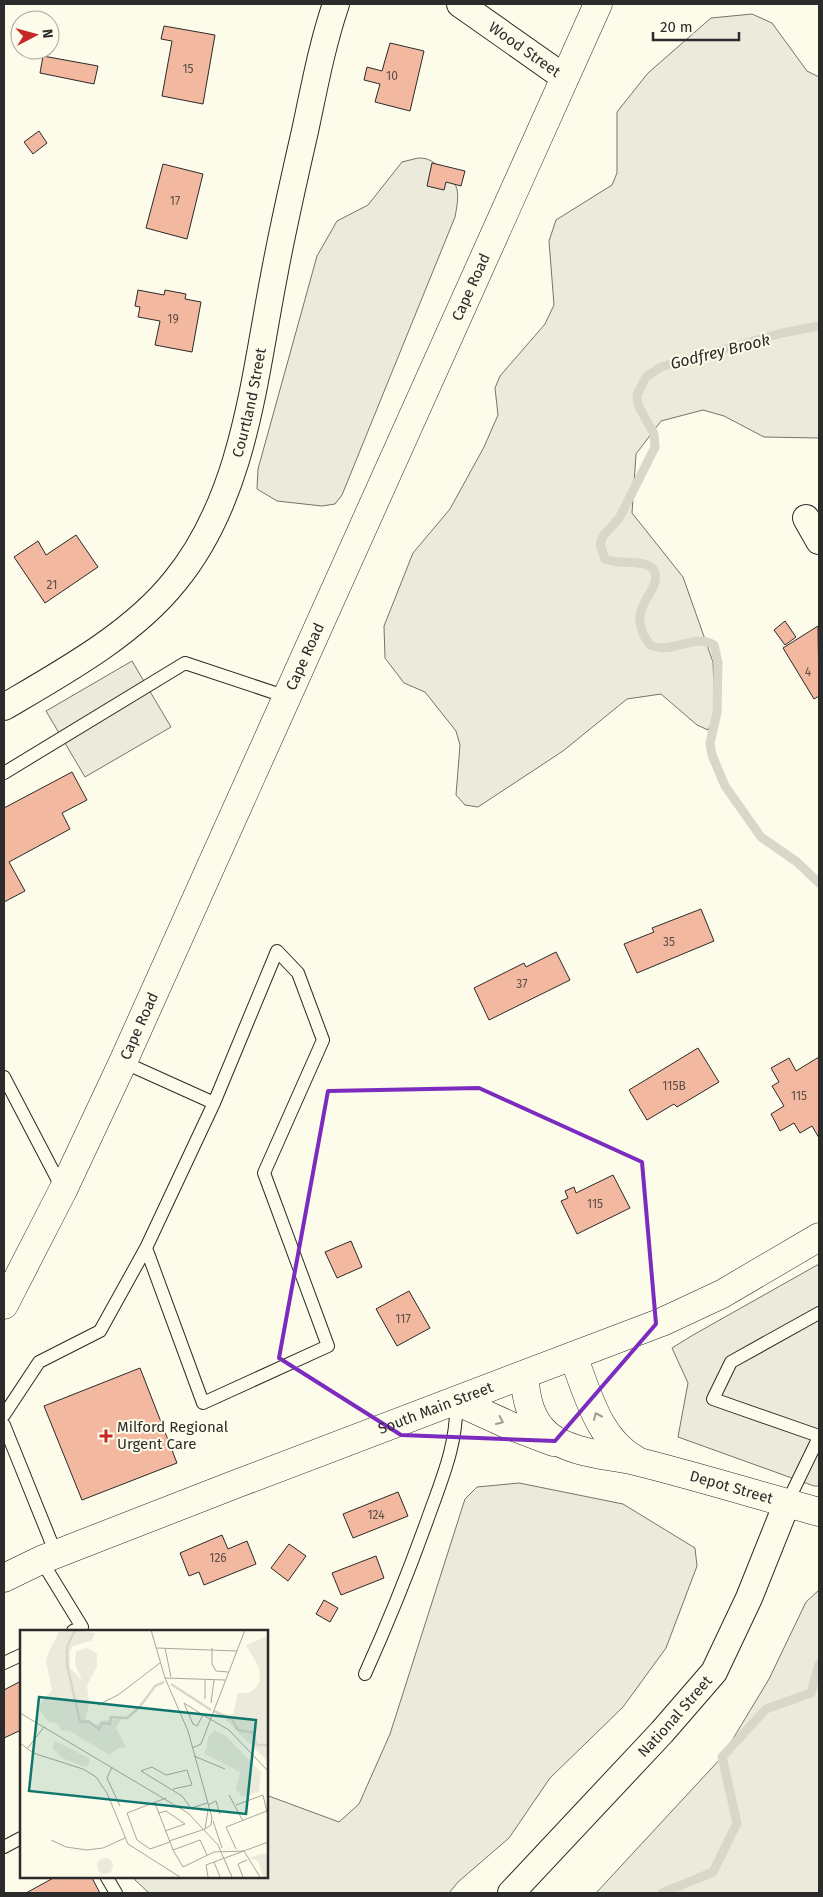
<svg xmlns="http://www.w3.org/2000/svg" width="823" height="1897" font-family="'Fira Sans',sans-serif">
<rect width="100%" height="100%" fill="#fdfbea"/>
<path fill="#ecebdb" stroke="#74746e" d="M752 14 772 23 807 71 819 77V438L764 437 724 416 703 410 661 421 636 454 632 513 683 577 713 662 715 716 708 730 697 725 661 694 627 699 563 751 478 807 465 805 456 795 460 745 456 731 425 692 404 683 385 658 384 626 413 553 450 509 484 447 498 415 495 388 500 376 545 324 554 305 549 241 556 220 612 185 617 173V112L648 73 711 18Z
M418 158C427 158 431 160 438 166 460 184 460 190 455 217L342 495 335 504 322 506 277 501 257 489 258 469 317 256 337 221 368 205 402 162Z
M519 1483 623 1504 695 1548 697 1566 666 1648 623 1707 550 1778 509 1838 458 1882 449 1893H149L135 1880V1876H266V1795L339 1822 359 1804 390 1734 465 1499 477 1487Z
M819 1590V1893H596L722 1757 769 1679 806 1602Z"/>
<path fill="#eceadb" stroke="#74746e" d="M132 661 171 727 85 777 46 711Z
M819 1264V1486H814L678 1437 688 1383 672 1348 693 1335Z"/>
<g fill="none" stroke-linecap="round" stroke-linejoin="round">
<path stroke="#d8d7c9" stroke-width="9" d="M819 326 782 333 661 367 646 377 637 395 638 405 654 434 655 447 620 517 603 536 600 544 605 559C618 566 650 557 655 573 661 594 622 607 650 645 672 655 694 633 714 645L718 663 717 713 710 743 712 755 725 786 761 837 797 862 819 883
M662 1893 713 1872 737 1823 722 1757 766 1709 811 1693 819 1664"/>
</g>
<path fill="#f2b8a0" stroke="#2b2b2b" d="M164 26 215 35 203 104 162 96 172 41 161 39Z
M390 43 424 51 410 111 375 102 380 84 364 80 367 67 382 71Z
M43 56 98 66 94 84 40 73Z
M39 131 47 143 33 154 24 142Z
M432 163 465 171 461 186 446 182 444 190 427 186Z
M163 164 203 174 187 239 146 228Z
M138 290 164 295 165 290 186 294 185 299 201 302 192 352 155 345 160 321 138 317 140 307 135 306Z
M76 535 98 567 45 603 14 557 38 541 46 555Z
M785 621 796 637 785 645 774 630Z
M818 626 819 696 814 699 783 648Z
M72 772 87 800 62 813 70 829 9 862 25 891 4 902V808Z
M701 909 714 941 637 973 624 944 654 932 652 928Z
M556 952 570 980 489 1020 474 988 524 963 526 967Z
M698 1048 719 1082 677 1107 674 1104 647 1120 629 1090Z
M819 1057V1138L812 1126 800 1133 794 1123 780 1131 771 1114 784 1106 772 1086 779 1082 771 1068 789 1058 796 1071Z
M613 1175 630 1208 577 1234 561 1201 568 1198 565 1191 574 1187 576 1193Z
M351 1241 362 1267 337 1278 325 1252Z
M409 1291 430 1328 397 1346 376 1309Z
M140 1368 177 1463 82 1500 44 1406Z
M398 1492 408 1516 353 1538 343 1514Z
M222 1535 228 1549 247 1541 256 1564 204 1585 199 1572 189 1576 180 1553Z
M289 1544 306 1556 288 1581 271 1568Z
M376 1556 384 1578 341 1595 332 1573Z
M324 1600 338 1608 330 1622 316 1614Z
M21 1681V1730L4 1738V1690Z
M57 1876H91L100 1893H26Z"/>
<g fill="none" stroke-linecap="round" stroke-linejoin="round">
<defs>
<path id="service" d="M4 773 185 663 287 697
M123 1062 214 1103
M4 1077 63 1190
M819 1313 731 1362 713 1399 819 1436
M4 1415 39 1362 100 1331 146 1248 214 1103 277 951 298 973 323 1040 264 1173 328 1346 203 1403 146 1248
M4 1425 56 1554
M787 1503 819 1437
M41 1560 82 1627 73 1631
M4 1663 21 1655
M365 1674C388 1623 409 1571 428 1518 442 1479 458 1442 456 1401
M4 1847 21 1838
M106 1876 116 1893"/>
<g id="minor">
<path id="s1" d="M460 4 565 78"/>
<path d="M806 518 819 541"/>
<path id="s2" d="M4 707C62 673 133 634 175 581 244 497 254 379 274 276 283 227 294 179 305 131 314 89 322 45 336 4"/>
<path id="s3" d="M511 1893 662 1732 714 1672 749 1598 787 1503"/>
</g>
<g id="secondary">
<path d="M573 1356C588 1394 598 1439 636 1460"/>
<path id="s4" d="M524 1375C526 1398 530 1421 549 1436 574 1455 614 1455 643 1463 702 1478 761 1496 819 1512"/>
<path d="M456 1401 511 1426 553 1442"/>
<path id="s5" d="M4 1578 41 1560 236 1484 662 1322 722 1294 819 1237"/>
</g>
<g id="primary">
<path id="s6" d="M4 1305 63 1190 123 1062 598 4"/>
</g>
</defs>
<use href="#service" stroke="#2b2b2b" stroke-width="14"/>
<use href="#minor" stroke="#2b2b2b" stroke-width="28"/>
<use href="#secondary" stroke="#2b2b2b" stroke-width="29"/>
<use href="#primary" stroke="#2b2b2b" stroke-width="29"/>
<use href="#service" stroke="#fdfbea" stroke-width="12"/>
<use href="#minor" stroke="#fdfbea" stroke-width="26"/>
<use href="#secondary" stroke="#fdfbea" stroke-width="28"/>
<use href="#primary" stroke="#fdfbea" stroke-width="28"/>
</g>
<defs><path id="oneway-chevron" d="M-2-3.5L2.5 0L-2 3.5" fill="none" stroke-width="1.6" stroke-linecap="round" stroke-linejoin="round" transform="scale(1.25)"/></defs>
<g stroke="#9e9d94">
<use href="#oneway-chevron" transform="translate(597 1416) rotate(-114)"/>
<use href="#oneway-chevron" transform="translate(500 1421) rotate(25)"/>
</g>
<path fill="none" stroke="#7b2cbf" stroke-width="4" stroke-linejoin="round" d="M479 1088 642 1162 656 1324 555 1441 401 1435 279 1358 328 1091Z"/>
<path fill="#c62828" stroke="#fdfbea" stroke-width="2" d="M103.5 1428.5h5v5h5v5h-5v5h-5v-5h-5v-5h5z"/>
<g text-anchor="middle" stroke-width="4" stroke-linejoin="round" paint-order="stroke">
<g font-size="12" fill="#5d4e48">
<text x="188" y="73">15</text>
<text x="392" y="80">10</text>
<text x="175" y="205">17</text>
<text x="173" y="323">19</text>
<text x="52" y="589">21</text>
<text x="808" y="676">4</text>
<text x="669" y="946">35</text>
<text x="522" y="988">37</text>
<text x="674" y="1090">115B</text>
<text x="799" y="1100">115</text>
<text x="595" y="1208">115</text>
<text x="403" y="1323">117</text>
<text x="376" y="1519">124</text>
<text x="218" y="1562">126</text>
</g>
<g font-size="15" fill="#2b2b2b" stroke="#fdfbea">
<text dy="5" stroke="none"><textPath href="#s1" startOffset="79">Wood Street</textPath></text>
<text dy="5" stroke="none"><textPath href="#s6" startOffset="1120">Cape Road</textPath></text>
<text dy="5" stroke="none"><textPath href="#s2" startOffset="409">Courtland Street</textPath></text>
<text dy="5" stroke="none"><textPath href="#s6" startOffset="715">Cape Road</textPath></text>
<text dy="5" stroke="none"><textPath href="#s6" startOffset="310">Cape Road</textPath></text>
<text dy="5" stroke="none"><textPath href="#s5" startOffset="464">South Main Street</textPath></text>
<text dy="5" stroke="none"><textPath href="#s4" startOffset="258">Depot Street</textPath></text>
<text dy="5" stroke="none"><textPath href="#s3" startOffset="241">National Street</textPath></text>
</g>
<g font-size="15" fill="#2b2b2b" stroke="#fdfbea" text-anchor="start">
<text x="117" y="1432">Milford Regional<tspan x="117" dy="17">Urgent Care</tspan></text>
</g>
<g font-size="16" font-style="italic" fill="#2b2b2b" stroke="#fdfbea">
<text transform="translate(720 351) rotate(-14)" y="6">Godfrey Brook</text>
</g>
</g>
<g transform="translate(20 1630)">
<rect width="248" height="248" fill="#fdfbea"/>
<path d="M53 0 75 3 71 11 53 16 50 21V38L62 50 55 34 56 22 67 18 77 24V36L67 56 69 74 65 91 75 95 83 90 101 89 96 98 106 117 98 118 89 125 50 101 41 100 37 93 29 92 19 80 21 73 32 60 26 31 29 21 39 2ZM247 6V131L199 83 213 85 218 63H229L236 57 240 51 239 37 226 15ZM194 100 205 105 241 142 239 162 222 167 216 159 220 142 185 124 188 108ZM35 111 69 128V135L65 137 42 128 32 117ZM244 223 248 225 247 247H243L238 231 229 228ZM77 236a8 8 0 1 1 16 0a8 8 0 1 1-16 0Z" fill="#ecebdb"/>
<path fill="none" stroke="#d8d7c9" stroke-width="2.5" d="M55 0 47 17V35L60 92 68 91 79 99 82 93 90 94 91 87 107 88 119 78 135 56 144 52M151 54 191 80M194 81 212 89 218 100 232 102 237 115H248"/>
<path fill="none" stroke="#a9a89e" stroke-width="1" d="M131 0 145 48 168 101 192 188 191 195 185 199M136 18 217 21M145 18 151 47M192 18V34L196 41 208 42M145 48 205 50M185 69V50M191 73 194 50M78 75 98 65 140 33M0 83 168 183 198 215 212 247M183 85 164 73 173 94 177 96 183 85 209 100 248 141M0 113 13 123 63 139 76 147 87 163 108 214 160 247M172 118 181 114 225 0M7 119 24 97M174 126 205 139M92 137 87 148 100 176M153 159 172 155 167 140 146 145 132 137 121 141 162 166 171 178 187 173M209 165 223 191M135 173 150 212 130 219 117 210 107 183 146 168M188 175 196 171 200 184M216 175 243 165 248 186M139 183 146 181 165 194 145 201M193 191 202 218M185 199 188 180M31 210 46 217 67 220 83 218 105 208M149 211 185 199M150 212 153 220 180 210 187 225M216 219 206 197 247 181M153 220 163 237 194 222 224 221M224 221 240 247M194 232 200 247M188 247 186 235 248 212M223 247 218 234 227 230"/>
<path fill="#0f766e" fill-opacity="0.15" stroke="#0f766e" stroke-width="2.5" d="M19 67 236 90 226 184 9 161Z"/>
<rect width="248" height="248" fill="none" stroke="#2b2b2b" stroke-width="2.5"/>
</g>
<rect width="823" height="1897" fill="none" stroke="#2b2b2b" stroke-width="10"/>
<g transform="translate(35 35) rotate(84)"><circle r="24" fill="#fdfbea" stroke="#a9a89e"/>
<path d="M0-4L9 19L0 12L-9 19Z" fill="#c62828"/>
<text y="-8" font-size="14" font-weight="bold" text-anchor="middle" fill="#2b2b2b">N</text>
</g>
<path d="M653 32v8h86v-8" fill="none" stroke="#2b2b2b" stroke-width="2.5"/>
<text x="660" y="32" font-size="15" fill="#2b2b2b" stroke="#fdfbea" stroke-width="4" paint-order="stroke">20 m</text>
</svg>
